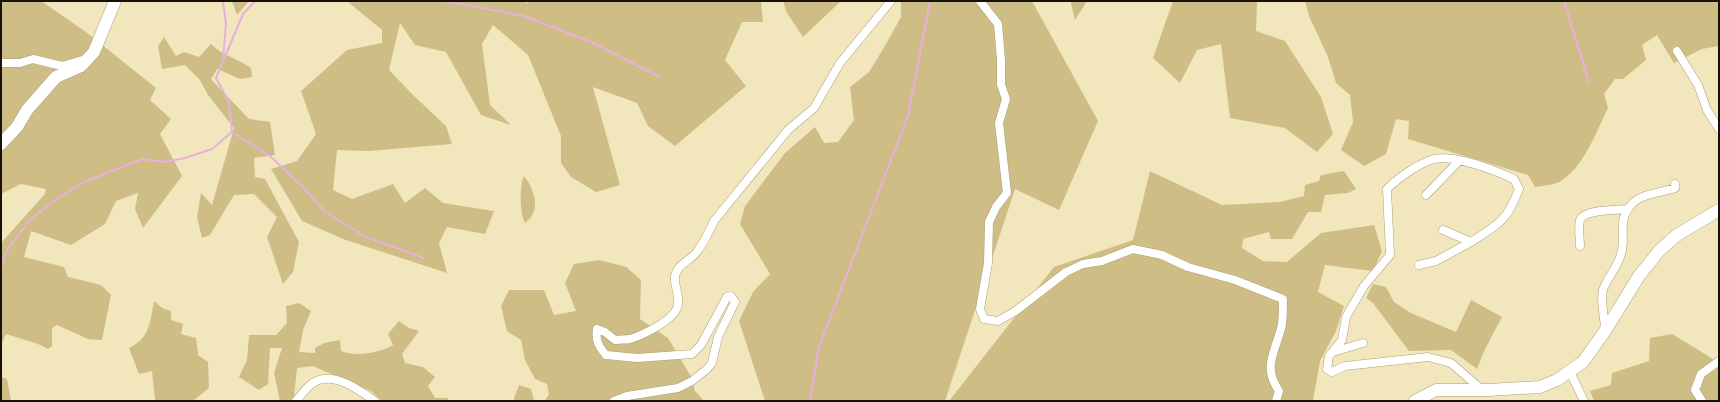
<svg xmlns="http://www.w3.org/2000/svg" width="1720" height="402" font-family="'Nunito Sans',sans-serif">
<rect width="100%" height="100%" fill="#f2e6bc"/>
<path fill="#cebe86" d="M1 1H41L86 32 156 88 150 100 171 119 160 134 182 176 143 228 135 209 138 193 116 201 105 224 71 245 31 231 24 257 64 267 68 277 101 285 111 295 102 340 88 339 57 325 52 328V346L48 349 38 344 6 334 1 345V243L45 194 46 189 21 184 1 194Z
M232 1H249L237 15Z
M347 1H524L527 3 530 1H761L763 22H742L725 60 746 86 675 146 648 126 637 103 593 87 620 185 596 192 571 177 561 163V136L528 55 493 25 482 44 490 105 511 125 481 115 446 52 415 45 400 23 389 70 413 95 446 126 452 144 369 151 337 150 333 190 352 199 393 184 405 203 425 188 443 203 494 211 485 234 447 227 439 243 447 273 343 239 302 221 271 169 297 161 316 134 301 91 347 50 382 43V30Z
M783 1H841L803 37 787 13Z
M901 1H1032L1098 121 1059 210 1015 189 945 401H765L739 321 753 292 770 274 740 224 745 206 785 153 815 127 824 143 838 142 854 120 850 87 869 72 885 46 901 17Z
M1072 1H1087L1075 20 1071 3Z
M1173 1H1257L1256 31 1285 41 1321 97 1333 134 1317 152 1285 128 1230 118 1221 44 1197 50 1180 83 1153 58Z
M1305 1H1719V46L1702 49 1674 63 1657 35 1642 45 1646 60 1623 79H1615L1604 94 1608 108C1596 132 1584 168 1559 182 1552 185 1542 186 1535 187L1528 175 1408 139 1409 121 1396 119 1386 154 1364 166 1341 150 1353 122 1350 95 1336 83 1328 57 1309 16Z
M164 37 176 56 184 52 199 57 211 44C222 55 238 59 251 68L252 77 240 79 217 69 211 79 249 119 270 122 275 155 254 158 255 177 265 179 299 242 293 272 283 284 267 237 277 217 254 194 234 195 210 235 202 238 197 217 201 193 212 205 234 128 208 95 200 80 185 65 162 69 158 46Z
M1150 171 1222 205 1280 202 1304 196 1305 185 1319 181 1321 175 1344 171 1356 189 1348 193 1325 195 1321 212H1308L1292 239H1271L1269 232 1243 239 1242 248 1263 261 1287 262 1321 233 1374 225 1382 251 1373 271 1325 265 1318 292 1344 306 1336 331 1320 361 1313 401H949L1054 267 1133 240Z
M524 176C531 184 539 202 533 213 532 217 528 220 525 223 520 215 519 185 524 176Z
M599 260 626 267 641 280 640 319 668 338 690 375 695 391 704 401H544L549 395 547 384 535 379 525 360 521 340 507 331 501 306 509 290H544L554 315 576 311 565 283 574 264Z
M1373 284 1386 287 1394 302 1411 313 1456 332 1471 300 1502 317 1485 349 1477 369 1451 350 1409 351 1373 303 1366 298Z
M154 301 162 308 171 311V320L183 324 181 334 196 338 198 355 208 362 209 388 194 400H155L152 371 139 374 129 348C150 338 150 322 154 301Z
M299 303 311 311 303 330 299 352 315 353V348L324 343 340 340 341 351C356 357 379 353 393 345L388 334 399 321 409 328 419 331 402 354 405 363 423 367 435 377 428 386 435 398H447L449 401H382L371 391 313 366 297 368 294 397 289 401H280L274 373 282 348H270L268 384 259 390 239 377 247 360 249 335H276L287 323 286 306Z
M1672 334 1710 357 1719 365V401H1594L1590 391 1611 385 1612 373 1649 361 1650 338Z
M1 377 7 379 11 401H1Z
M519 385 531 389 534 400 539 401H513Z"/>
<g fill="none" stroke-linecap="round" stroke-linejoin="round">
<path stroke="#eaafde" stroke-width="2" d="M223 1 226 24 223 59
M446 1 524 16 591 42 658 76
M1564 1 1589 82
M232 132 270 156 302 186 325 212 366 237 424 258
M1 265 9 247 30 220 55 200 86 181 143 159 166 162 185 158 212 149 232 132 229 102 216 78 243 14 255 1
M810 401 819 347 908 116 930 1"/>
<defs>
<path id="street" d="M980 1 998 24 1001 60V85L1006 99 999 123 1007 193 996 207 989 222 988 263 980 309 984 319 998 321 1014 312 1066 272 1083 264 1102 261 1133 249 1162 255 1188 267 1235 280 1283 299C1283 307 1283 315 1282 324 1277 350 1261 365 1279 391L1276 401
M1677 51 1698 85 1707 110 1719 129
M1 63H20L33 59 62 66 86 59
M1426 195 1459 161
M1443 230 1471 242C1499 224 1507 221 1519 189L1514 179C1494 170 1456 155 1434 159 1419 163 1398 178 1387 189L1390 255 1364 286 1346 317 1342 340 1329 356 1327 369 1332 372 1345 366 1428 357 1451 363 1481 389
M1580 246C1580 239 1578 228 1580 220 1584 209 1618 210 1628 209
M1419 265 1436 261 1471 242
M1605 330C1605 319 1600 301 1603 290 1607 278 1616 269 1620 257 1628 238 1615 222 1632 204 1642 193 1661 193 1675 188V184
M1333 352 1363 343
M1570 372 1584 401
M296 401C302 394 309 383 319 380 338 374 360 391 375 401
M614 401 627 396 678 388 692 381 707 369 712 363 718 337 735 302 731 296 727 297 701 345 692 354 637 358 606 355C599 347 595 340 597 329L605 332 615 340C620 339 625 340 630 339 643 335 677 319 678 304 680 291 670 281 678 269 682 263 691 259 696 253 704 243 709 232 714 221L788 130 814 108 840 63 891 1
M1702 401 1695 390 1701 374 1719 361"/>
<path id="secondary" d="M1 144 17 127 27 110 56 77 81 66 94 52 115 1
M1415 401 1436 390H1488L1540 387 1557 380 1583 362 1605 331 1639 276 1659 251 1677 235 1719 210"/>
</defs>
<use href="#street" stroke="#aba078" stroke-width="9"/>
<use href="#secondary" stroke="#aba078" stroke-width="13"/>
<use href="#street" stroke="#fff" stroke-width="8"/>
<use href="#secondary" stroke="#fff" stroke-width="12"/>
</g>
<rect width="1720" height="402" fill="none" stroke="#171204" stroke-width="4"/>
</svg>
